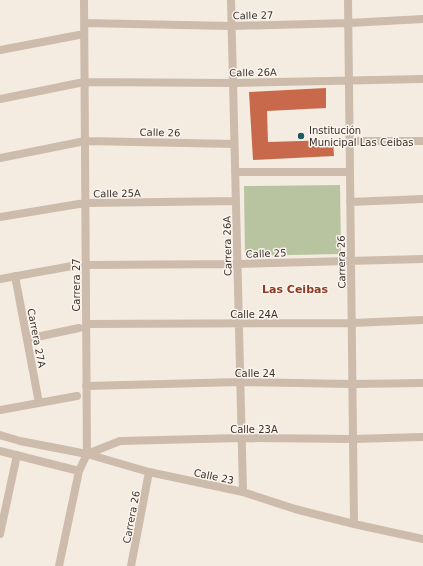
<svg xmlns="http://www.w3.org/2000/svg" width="423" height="566" font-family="'DejaVu Sans',sans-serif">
<rect width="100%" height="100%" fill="#f4ebe1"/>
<path fill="#b8c4a0" d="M340 185 341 254 245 256 244 186Z"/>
<path fill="#c8694b" d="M326 88V108L267 111 268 142 333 140 334 156 253 160 249 92Z"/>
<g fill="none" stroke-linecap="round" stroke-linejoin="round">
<path stroke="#cdbbac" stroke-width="8" d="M231 0 243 492
M348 0 354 524
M84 23 231 26 349 23 423 19
M0 50 84 34
M0 99 84 82 233 83 423 79
M350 141H423
M0 158 85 141 234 144
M235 172H350
M350 202 423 199
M0 217 85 203 236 201
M85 265 237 264 423 259
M15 276 39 403
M0 279 72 266
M86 324 352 323 423 320
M27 339 79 328
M86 386 240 382 352 384 423 383
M0 410 77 396
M0 435 20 441 87 454 149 472 243 492 295 509 354 524 423 539
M0 451 79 471
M87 454 120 441 241 438 353 439 423 437
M0 534 17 455
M59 566 79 471 87 454 84 0
M131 566 149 472"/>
</g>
<circle fill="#1f5a5e" stroke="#fbf5ee" stroke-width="1.5" cx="301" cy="136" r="4"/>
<g text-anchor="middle" stroke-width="3" stroke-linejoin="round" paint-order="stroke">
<g font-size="10" fill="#3b302b" stroke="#fbf5ee">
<text transform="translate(253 15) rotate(-1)" y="4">Calle 27</text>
<text transform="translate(253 72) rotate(-1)" y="4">Calle 26A</text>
<text transform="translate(160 132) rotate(1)" y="4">Calle 26</text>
<text transform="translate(117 193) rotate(-1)" y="4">Calle 25A</text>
<text transform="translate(227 246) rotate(-91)" y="4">Carrera 26A</text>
<text transform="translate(266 253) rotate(-2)" y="4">Calle 25</text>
<text transform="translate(341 262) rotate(-91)" y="4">Carrera 26</text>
<text transform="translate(76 285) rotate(-90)" y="4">Carrera 27</text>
<text x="254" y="318">Calle 24A</text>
<text transform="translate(37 338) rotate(79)" y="4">Carrera 27A</text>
<text x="255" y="377">Calle 24</text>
<text x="254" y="433">Calle 23A</text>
<text transform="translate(214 476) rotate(12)" y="4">Calle 23</text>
<text transform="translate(131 517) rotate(-79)" y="4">Carrera 26</text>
</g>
<g font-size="10" fill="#3b302b" stroke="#fbf5ee" text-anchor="start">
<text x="309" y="134">Institución<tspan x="309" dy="12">Municipal Las Ceibas</tspan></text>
</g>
<g font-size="11" font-weight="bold" fill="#8c3b22" stroke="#fbf5ee">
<text x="295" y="293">Las Ceibas</text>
</g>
</g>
</svg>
